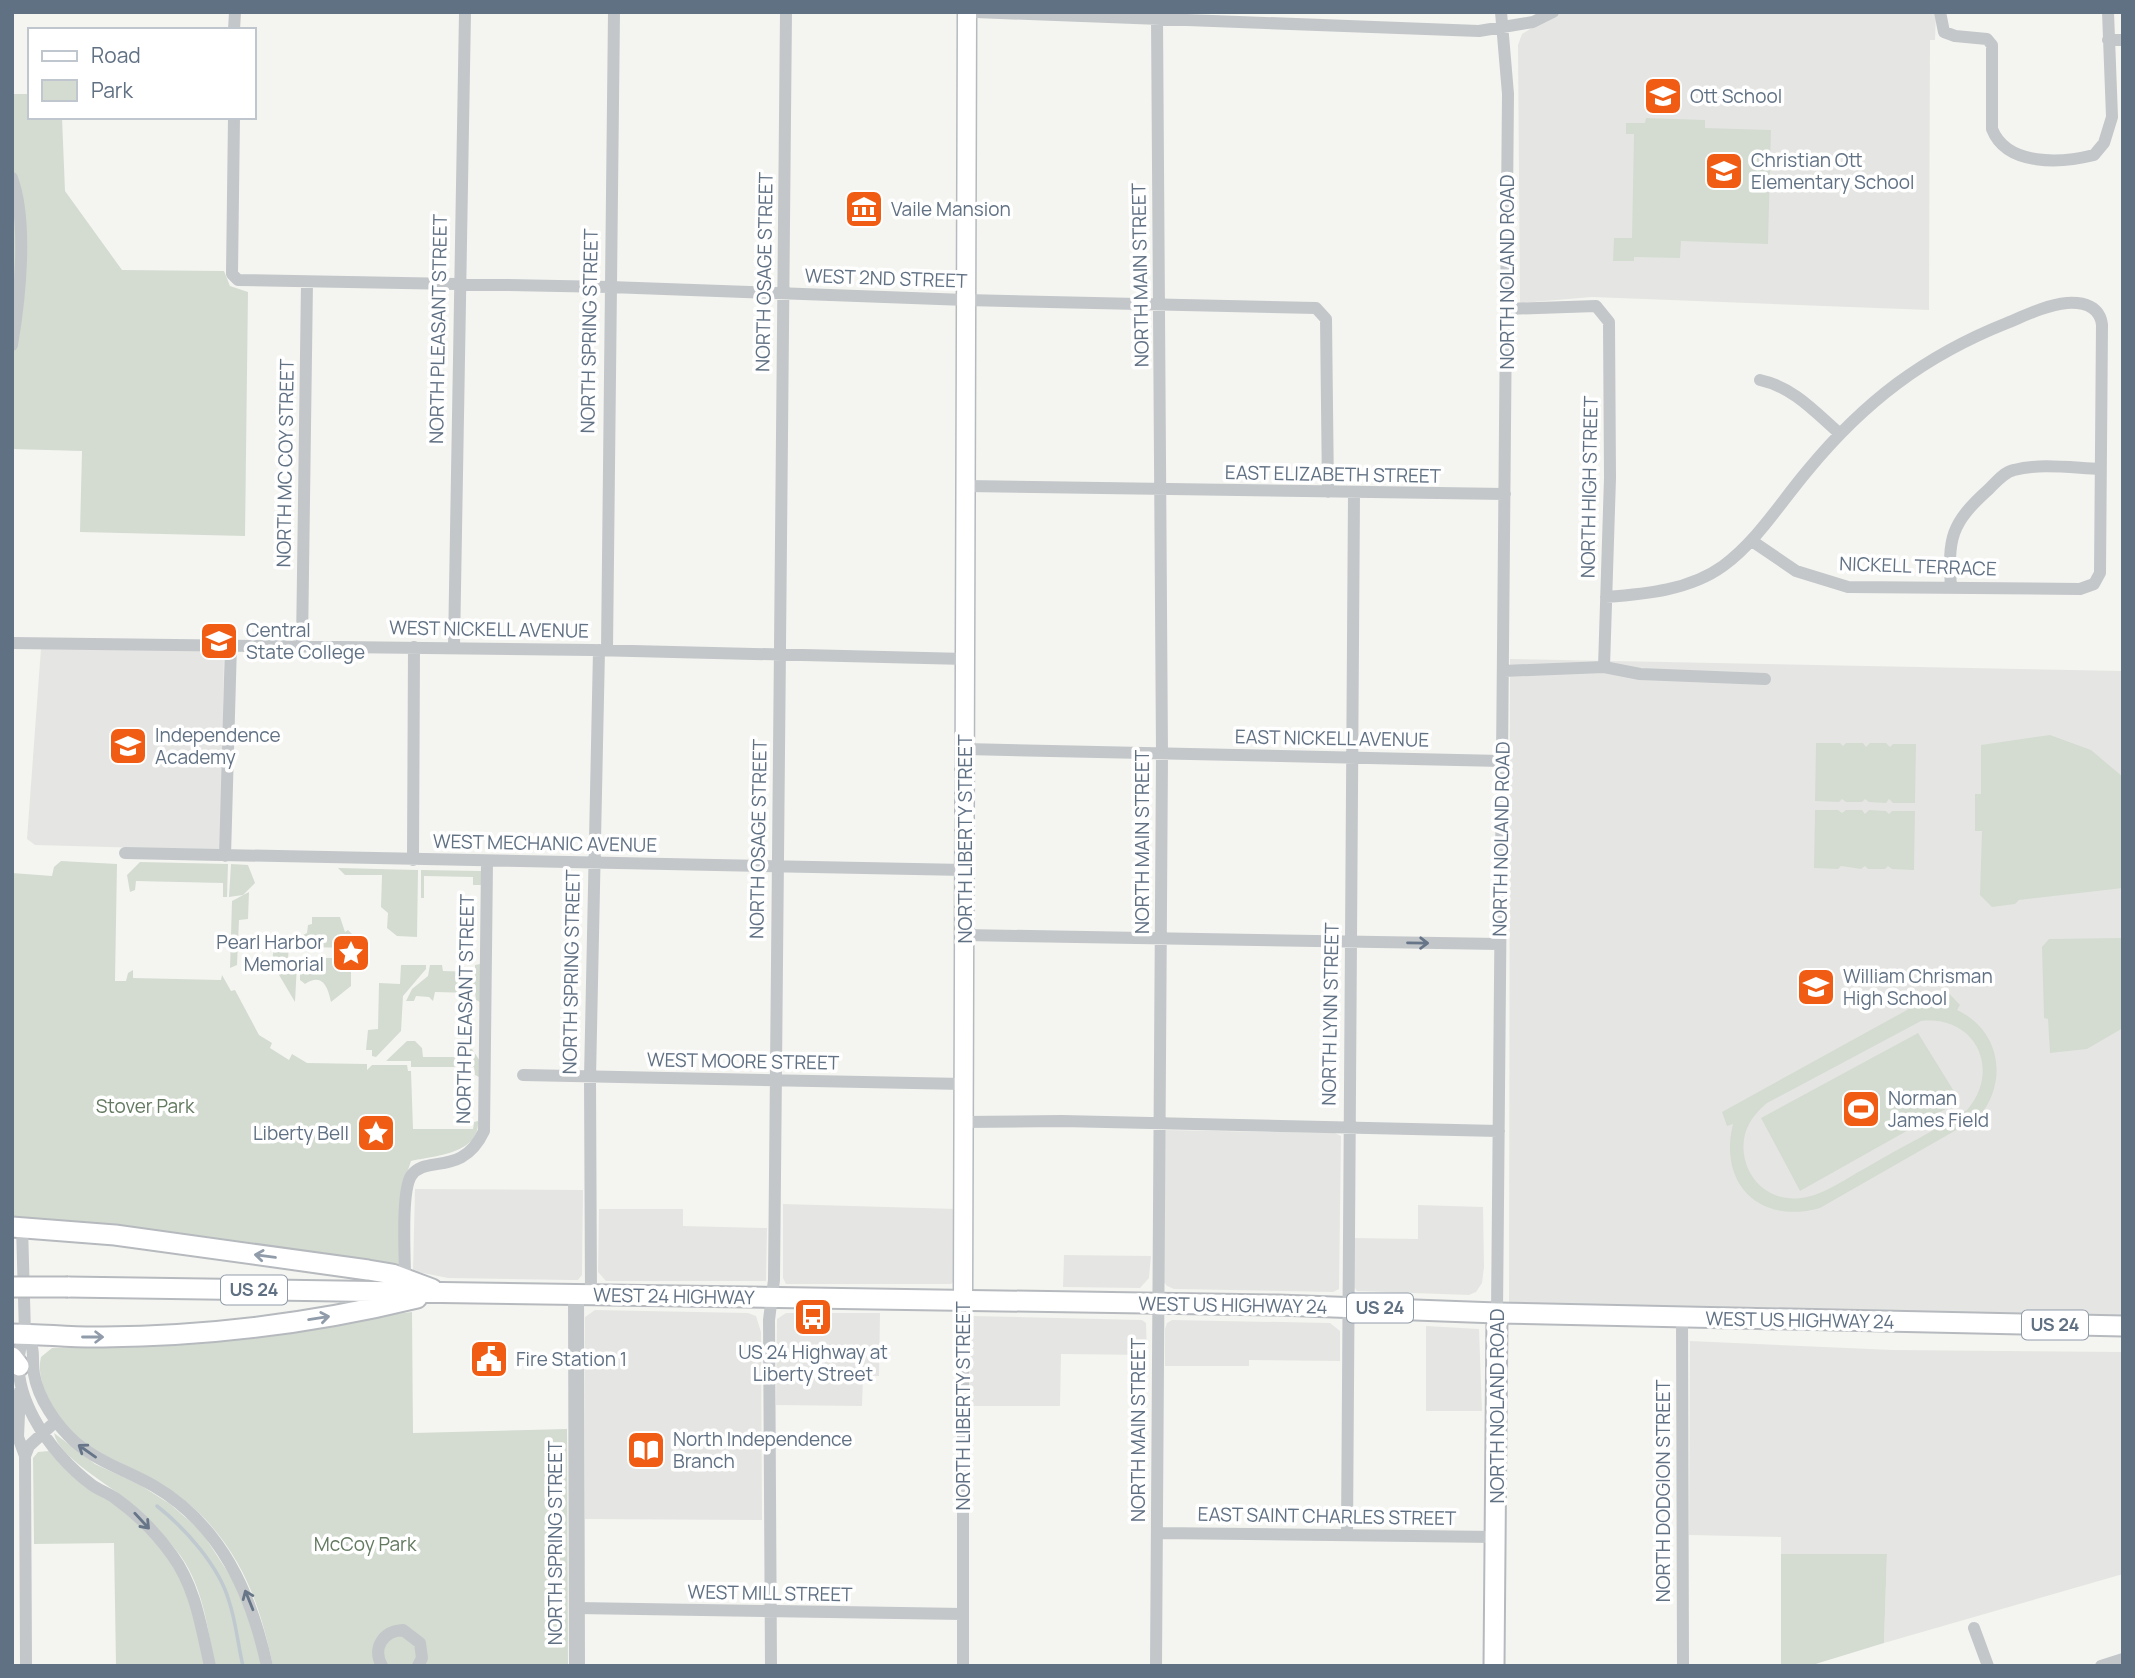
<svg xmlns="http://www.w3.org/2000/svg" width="2135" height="1678" font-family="Manrope,sans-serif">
<rect width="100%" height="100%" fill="#f4f5f0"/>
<path fill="#e5e6e3" d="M1558 12H1936L1935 40H1930L1929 310 1592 297 1520 303 1518 45 1522 34Z
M41 648 220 649 224 653 222 846 218 850 35 845 27 839Z
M1510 659 2123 671V1319L1509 1303Z
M1165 1130 1335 1133 1341 1136 1339 1289 1333 1292 1174 1289 1167 1286 1163 1281Z
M415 1189 583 1190 582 1275 578 1280H570L448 1278 413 1271Z
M783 1204 957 1209 955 1281 951 1284H786L783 1278Z
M1418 1205 1483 1207 1484 1267 1482 1283 1476 1292 1469 1295 1357 1291 1354 1287V1238L1418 1239Z
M599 1209H683V1226L767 1228 766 1281H606L598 1272Z
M1064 1255 1151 1256 1149 1278 1140 1288 1063 1287Z
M595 1310 748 1313 756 1316 761 1332 762 1520 585 1519V1317Z
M786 1313H880L879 1376H863L862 1406 776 1405 777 1319Z
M973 1316 1142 1320 1146 1323 1147 1355 1061 1354 1060 1406H968L969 1321Z
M1172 1320 1330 1323 1340 1331V1361L1249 1360V1366H1165V1329L1167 1323Z
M1426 1326 1479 1329 1482 1411H1426Z
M1690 1341 1893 1350 2123 1352V1574L1884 1643 1887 1554H1781V1537L1689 1535Z"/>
<path fill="#d4dcd1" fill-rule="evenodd" d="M12 94H30V117H62L65 191 122 270 224 271 230 286 248 292 245 536 80 532 82 451 12 449Z
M1646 118 1705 120V128L1771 130 1768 244 1681 241 1680 258 1634 257V261H1613L1614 238H1632L1634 134H1626V123H1645Z
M2050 735 2091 750 2123 777V888L2019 900 2015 904 1992 907 1980 895 1982 831H1975V794H1981V745Z
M1816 743H1840L1843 746 1846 743H1863L1866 747 1870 743H1886L1890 747 1893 744H1916L1915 803H1893L1889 799 1886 803 1869 802 1865 799 1862 802H1846L1842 799 1839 802 1815 801Z
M1815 810H1838L1842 813 1846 810H1862L1865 814 1869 810 1886 811 1889 814 1892 811H1915L1914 870 1892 869 1888 866 1885 869H1868L1865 866 1861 869 1841 866 1838 869 1814 868Z
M61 861 117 864 115 981H126L128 973 133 970V978L221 980 222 975 231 991 235 990 259 1035 272 1043 270 1048 289 1060 292 1054 307 1063 367 1064V1070L372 1065H407L408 1071H411L413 1129H473L474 1122 478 1121C480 1154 434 1156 411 1161L405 1179 400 1267 347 1261 326 1253 115 1226 12 1217V873L52 876 54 867Z
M140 862 228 864 227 897H223V883L136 881 135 890 130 892 127 875Z
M231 864 248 865 255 883 243 895 229 897Z
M338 868 418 870 417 937 397 936 387 928 388 913 381 907 382 875H345Z
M421 870 481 871V885H473V877L424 876V898H421Z
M249 892 248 919 239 920 237 965 230 968 232 901Z
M312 917H340L345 932 348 930 352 934V948L306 947V943H301V936L307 933 308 925 312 924Z
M275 936H298V940L289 944 288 959 297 964 295 1002 272 963Z
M2121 938 2123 1028 2087 1049 2050 1053 2048 1019 2044 1018 2042 947 2049 939Z
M306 958H351V986L331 1002C328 988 323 972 305 984L300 980V962H306Z
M480 964V1002L476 1000 475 993 435 992 433 1001 429 997 416 996 414 1001H406L412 989 428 976 430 965H442L443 971 475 972V965Z
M401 965H426V969L403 996 401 1031 376 1057 372 1056V1050H366L368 1030 378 1029 379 983 400 984Z
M1945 989 1960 1005 1957 1010C2000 1030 2009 1081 1979 1117L1820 1208C1760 1225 1718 1184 1733 1124L1727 1126 1722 1112ZM1921 1021C1975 1015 2002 1069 1967 1110 1936 1130 1901 1147 1869 1166 1848 1177 1825 1195 1801 1198 1773 1202 1748 1183 1744 1154 1741 1133 1751 1116 1767 1103Z
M1918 1033 1960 1101 1800 1191 1761 1118Z
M407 1041H415L422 1048 423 1057H466L467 1049H472L480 1061 479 1077 475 1075 474 1067H411V1061H386Z
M412 1312 413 1433 567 1429 568 1666H273C261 1610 246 1564 207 1521 187 1499 160 1482 133 1469 116 1460 97 1453 81 1441 60 1423 34 1385 41 1357L52 1348 150 1344Z
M54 1433 95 1464 140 1485 170 1504 201 1531 244 1597 262 1666H215C207 1626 203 1583 176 1550 162 1533 144 1515 128 1501 110 1485 58 1457 54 1433Z
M49 1451C96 1488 159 1525 185 1581 196 1606 199 1639 205 1666H116L114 1543 34 1544 33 1458 38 1452Z
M1781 1554H1887L1884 1643 1809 1666H1781Z"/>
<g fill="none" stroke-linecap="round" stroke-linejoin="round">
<path stroke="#bfc9cf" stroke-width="3.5" d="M157 1506C185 1528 219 1566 229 1601 236 1622 238 1645 243 1666"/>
<defs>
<path id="secondary" d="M963 1300 967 12"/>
<path id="primary" d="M12 1227 115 1235 368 1270 392 1274 432 1289
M68 1287 1278 1305 1497 1313 2123 1326
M12 1334C43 1334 73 1338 103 1337 209 1336 315 1323 417 1298
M12 1357 19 1366
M1494 1666 1497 1313"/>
</defs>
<use href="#secondary" stroke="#b5babf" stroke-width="21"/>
<use href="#primary" stroke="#b6babe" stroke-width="23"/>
<path stroke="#c3c7ca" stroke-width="12" d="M975 12 1479 31 1533 22 1553 12
M1940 12 1944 32 1955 36 1987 39 1992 45V129C2007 167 2062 163 2094 155L2104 143 2112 117 2108 12
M234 30 235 12
M2108 40H2123
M234 117 232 274 238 280 610 287 966 300 1316 308 1326 319 1328 492
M12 178C28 221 20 299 12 345
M1507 309 1596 306 1609 322 1610 478 1604 667
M1760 380C1793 387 1815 412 1839 433
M966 486 1505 494
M1752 541 1796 571 1848 587 2080 589 2094 584
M1951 588C1948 538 1950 524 1989 489 1996 482 2004 472 2014 470 2040 463 2073 468 2100 469
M1606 597C1646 594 1690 590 1723 566 1758 540 1780 503 1808 470 1864 402 1924 356 2007 323 2026 315 2046 305 2067 303 2084 302 2100 306 2102 325L2100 573 2094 584
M12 643 592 650 966 659
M302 645 307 282
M454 647 465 12
M607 650 614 12
M1504 671 1604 667 1640 674 1765 679
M965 749 1502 761
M125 853 965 870
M225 856 231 644
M413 860 414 647
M964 935 1499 944
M523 1075 964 1084
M963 1122 1062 1121 1499 1131
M22 1226 25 1334C1 1387 50 1454 92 1485 99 1490 108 1493 115 1498 136 1513 157 1534 172 1555 196 1588 201 1627 210 1666
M405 1278C405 1256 401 1192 411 1176 425 1154 462 1178 484 1131L487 862
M591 1294 590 1078 599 650
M963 1300V1666
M1497 1313 1508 94 1501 12
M1682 1317 1683 1666
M25 1334C37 1351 31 1355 34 1374 38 1398 56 1425 75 1442 98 1462 128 1471 154 1486 221 1525 251 1593 267 1666
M20 1391 18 1437 25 1456
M1157 1533 1496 1537
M1347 1535 1354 493
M577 1608 963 1614
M1974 1628 1988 1666
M26 1666 25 1456 29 1446 56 1421
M382 1666C372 1648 383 1631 403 1630L420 1643 422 1658 418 1666
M771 1666 769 1320 774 1280 786 12
M1156 1666 1162 754 1157 18
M2101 1666 2123 1659"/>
<path stroke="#c3c7ca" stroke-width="16" d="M576 1294 577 1666"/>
<use href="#secondary" stroke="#fff" stroke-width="18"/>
<use href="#primary" stroke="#fff" stroke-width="19"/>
<defs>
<path id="primary-bridge" d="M12 1287H68"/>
</defs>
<use href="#primary-bridge" stroke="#b6babe" stroke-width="23" stroke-linecap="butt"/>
<use href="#primary-bridge" stroke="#fff" stroke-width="19"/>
</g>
<defs><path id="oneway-shaft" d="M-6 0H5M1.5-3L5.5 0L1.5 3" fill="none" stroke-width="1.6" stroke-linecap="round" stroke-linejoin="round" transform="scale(1.75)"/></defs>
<g stroke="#667588">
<use href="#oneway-shaft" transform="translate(1418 943) rotate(1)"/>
<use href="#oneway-shaft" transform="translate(87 1451) rotate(-145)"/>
<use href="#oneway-shaft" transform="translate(142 1521) rotate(47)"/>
<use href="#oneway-shaft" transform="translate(249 1600) rotate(-112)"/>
</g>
<g stroke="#909ca9">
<use href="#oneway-shaft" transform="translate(265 1256) rotate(-172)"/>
<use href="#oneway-shaft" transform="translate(319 1318) rotate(-9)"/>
<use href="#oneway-shaft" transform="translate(93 1337)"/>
</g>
<defs>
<symbol id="school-square" viewBox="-11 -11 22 22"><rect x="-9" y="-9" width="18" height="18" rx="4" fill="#f15c14" stroke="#fff"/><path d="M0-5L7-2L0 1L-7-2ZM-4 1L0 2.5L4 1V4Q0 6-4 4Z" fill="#fff"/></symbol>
<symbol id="museum-square" viewBox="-11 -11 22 22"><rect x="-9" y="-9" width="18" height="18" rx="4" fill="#f15c14" stroke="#fff"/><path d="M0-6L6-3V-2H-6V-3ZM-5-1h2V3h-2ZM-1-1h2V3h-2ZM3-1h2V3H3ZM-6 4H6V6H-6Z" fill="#fff"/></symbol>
<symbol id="sight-square" viewBox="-11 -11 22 22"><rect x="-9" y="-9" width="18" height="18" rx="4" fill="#f15c14" stroke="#fff"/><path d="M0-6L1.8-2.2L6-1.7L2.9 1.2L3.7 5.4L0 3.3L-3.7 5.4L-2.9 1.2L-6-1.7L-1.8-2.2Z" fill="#fff"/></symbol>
<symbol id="stadium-square" viewBox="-11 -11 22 22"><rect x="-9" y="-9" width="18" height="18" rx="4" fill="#f15c14" stroke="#fff"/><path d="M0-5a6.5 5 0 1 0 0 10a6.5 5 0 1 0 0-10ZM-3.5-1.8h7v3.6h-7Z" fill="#fff"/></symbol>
<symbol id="bus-square" viewBox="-11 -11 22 22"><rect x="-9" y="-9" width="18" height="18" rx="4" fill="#f15c14" stroke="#fff"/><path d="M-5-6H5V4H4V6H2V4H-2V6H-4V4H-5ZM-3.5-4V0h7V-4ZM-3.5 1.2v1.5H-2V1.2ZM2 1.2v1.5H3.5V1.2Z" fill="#fff"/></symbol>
<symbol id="civic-square" viewBox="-11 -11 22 22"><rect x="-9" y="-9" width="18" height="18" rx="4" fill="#f15c14" stroke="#fff"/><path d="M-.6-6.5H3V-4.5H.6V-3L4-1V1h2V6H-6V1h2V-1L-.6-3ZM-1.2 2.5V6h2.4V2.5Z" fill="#fff"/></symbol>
<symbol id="library-square" viewBox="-11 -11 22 22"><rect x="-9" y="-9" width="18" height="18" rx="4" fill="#f15c14" stroke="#fff"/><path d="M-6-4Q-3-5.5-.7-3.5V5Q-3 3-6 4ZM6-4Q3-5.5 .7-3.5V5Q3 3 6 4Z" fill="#fff"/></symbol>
</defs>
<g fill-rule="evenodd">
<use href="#school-square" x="1641" y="74" width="44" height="44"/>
<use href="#school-square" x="1702" y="149" width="44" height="44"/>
<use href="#museum-square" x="842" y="187" width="44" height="44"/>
<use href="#school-square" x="197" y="619" width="44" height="44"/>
<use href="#school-square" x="106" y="724" width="44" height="44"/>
<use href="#sight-square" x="329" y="931" width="44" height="44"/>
<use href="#school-square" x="1794" y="965" width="44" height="44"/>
<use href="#stadium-square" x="1839" y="1087" width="44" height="44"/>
<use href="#sight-square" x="354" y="1111" width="44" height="44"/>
<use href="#bus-square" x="791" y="1295" width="44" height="44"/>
<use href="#civic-square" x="467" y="1337" width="44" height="44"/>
<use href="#library-square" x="624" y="1428" width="44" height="44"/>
</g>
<g text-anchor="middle" stroke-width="7" stroke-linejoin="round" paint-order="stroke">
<g fill="#fff" stroke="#909ca9" stroke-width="2">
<rect x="221" y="1275.5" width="66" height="29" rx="5"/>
<rect x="1347" y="1293.5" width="66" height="29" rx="5"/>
<rect x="2022" y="1310.5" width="66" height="29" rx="5"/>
</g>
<g font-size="18" font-weight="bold" fill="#617184">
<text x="254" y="1296">US 24</text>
<text x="1380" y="1314">US 24</text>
<text x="2055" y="1331">US 24</text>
</g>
<g font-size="19" fill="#617184" stroke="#fff" text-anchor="start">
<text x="1690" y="103">Ott School</text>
<text x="1751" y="167">Christian Ott<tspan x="1751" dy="22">Elementary School</tspan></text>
<text x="891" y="216">Vaile Mansion</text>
<text x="246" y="637">Central<tspan x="246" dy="22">State College</tspan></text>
<text x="155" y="742">Independence<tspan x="155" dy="22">Academy</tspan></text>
<text x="324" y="949" text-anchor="end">Pearl Harbor<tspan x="324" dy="22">Memorial</tspan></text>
<text x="1843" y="983">William Chrisman<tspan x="1843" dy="22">High School</tspan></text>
<text x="1888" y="1105">Norman<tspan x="1888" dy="22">James Field</tspan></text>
<text x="349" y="1140" text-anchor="end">Liberty Bell</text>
<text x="813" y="1359" text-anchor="middle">US 24 Highway at<tspan x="813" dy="22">Liberty Street</tspan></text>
<text x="516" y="1366">Fire Station 1</text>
<text x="673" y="1446">North Independence<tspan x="673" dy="22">Branch</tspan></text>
</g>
<g font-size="19" fill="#617184" stroke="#fff">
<text transform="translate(764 272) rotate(-89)" y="7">NORTH OSAGE STREET</text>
<text transform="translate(1507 272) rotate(-90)" y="7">NORTH NOLAND ROAD</text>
<text transform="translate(1140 275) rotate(-91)" y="7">NORTH MAIN STREET</text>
<text transform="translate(886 278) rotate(2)" y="7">WEST 2ND STREET</text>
<text transform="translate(438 329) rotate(-89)" y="7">NORTH PLEASANT STREET</text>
<text transform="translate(589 331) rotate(-89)" y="7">NORTH SPRING STREET</text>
<text transform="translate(285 463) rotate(-89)" y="7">NORTH MC COY STREET</text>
<text transform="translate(1333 474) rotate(1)" y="7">EAST ELIZABETH STREET</text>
<text transform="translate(1589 487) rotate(-89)" y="7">NORTH HIGH STREET</text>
<text transform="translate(1918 566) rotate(2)" y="7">NICKELL TERRACE</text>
<text transform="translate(489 629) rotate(1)" y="7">WEST NICKELL AVENUE</text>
<text transform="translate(1332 738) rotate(1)" y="7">EAST NICKELL AVENUE</text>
<text transform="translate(758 839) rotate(-89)" y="7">NORTH OSAGE STREET</text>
<text transform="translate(965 839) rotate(-90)" y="7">NORTH LIBERTY STREET</text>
<text transform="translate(1501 839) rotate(-89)" y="7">NORTH NOLAND ROAD</text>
<text transform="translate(1142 842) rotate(-90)" y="7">NORTH MAIN STREET</text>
<text transform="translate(545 843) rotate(1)" y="7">WEST MECHANIC AVENUE</text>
<text transform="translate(571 972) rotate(-89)" y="7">NORTH SPRING STREET</text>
<text transform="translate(465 1009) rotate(-89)" y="7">NORTH PLEASANT STREET</text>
<text transform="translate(1330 1014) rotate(-89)" y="7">NORTH LYNN STREET</text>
<text transform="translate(743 1061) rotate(1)" y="7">WEST MOORE STREET</text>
<text transform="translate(674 1296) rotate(1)" y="7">WEST 24 HIGHWAY</text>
<text transform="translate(1233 1305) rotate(1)" y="7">WEST US HIGHWAY 24</text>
<text transform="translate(1800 1320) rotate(1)" y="7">WEST US HIGHWAY 24</text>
<text transform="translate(963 1406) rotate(-90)" y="7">NORTH LIBERTY STREET</text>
<text transform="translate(1497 1406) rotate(-90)" y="7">NORTH NOLAND ROAD</text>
<text transform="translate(1138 1430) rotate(-90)" y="7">NORTH MAIN STREET</text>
<text transform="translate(1663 1491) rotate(-90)" y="7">NORTH DODGION STREET</text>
<text transform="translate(1327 1516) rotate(1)" y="7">EAST SAINT CHARLES STREET</text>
<text transform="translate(555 1543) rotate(-90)" y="7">NORTH SPRING STREET</text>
<text transform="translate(770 1593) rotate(1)" y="7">WEST MILL STREET</text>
</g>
<g font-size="19" fill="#637a60" stroke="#fff">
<text x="145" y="1113">Stover Park</text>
<text x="365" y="1551">McCoy Park</text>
</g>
</g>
<rect width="2135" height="1678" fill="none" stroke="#617184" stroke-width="28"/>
<rect x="28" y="28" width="228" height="91" fill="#ffffff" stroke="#c0c6ce" stroke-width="2"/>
<rect x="42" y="51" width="35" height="10" fill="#ffffff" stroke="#c0c6ce" stroke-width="2"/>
<text x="91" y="63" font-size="21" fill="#617184">Road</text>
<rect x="42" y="80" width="35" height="21" fill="#d4dcd1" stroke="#c0c6ce" stroke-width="2"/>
<text x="91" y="98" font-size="21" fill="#617184">Park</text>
</svg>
